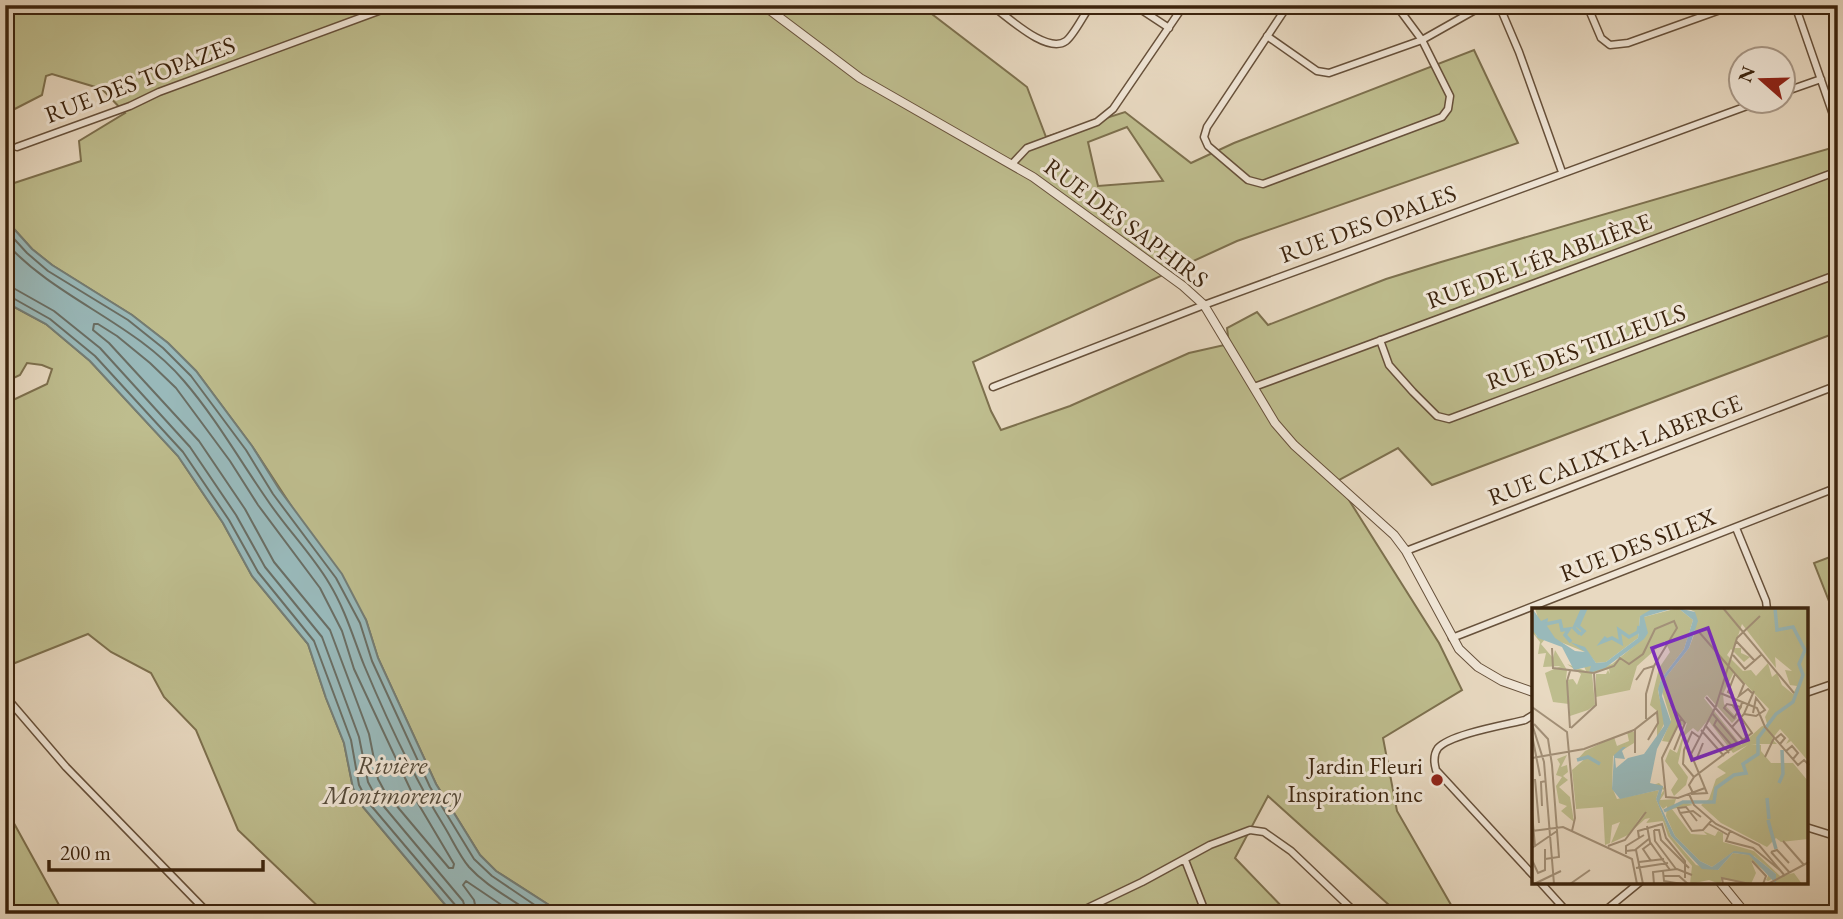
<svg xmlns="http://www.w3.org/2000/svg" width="1843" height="919" font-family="'EB Garamond',serif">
<rect width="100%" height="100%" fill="#e8d9c1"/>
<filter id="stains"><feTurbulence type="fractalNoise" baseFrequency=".00286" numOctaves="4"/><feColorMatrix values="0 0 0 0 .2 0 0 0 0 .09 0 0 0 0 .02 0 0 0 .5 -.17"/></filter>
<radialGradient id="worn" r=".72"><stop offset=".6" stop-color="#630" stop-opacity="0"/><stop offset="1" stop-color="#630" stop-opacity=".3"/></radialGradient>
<path fill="#bebd8e" stroke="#7d704e" stroke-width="2" fill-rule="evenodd" d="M5 5H920L1027 87 1046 137 1125 112 1191 163 1234 143 1474 50 1518 143 1237 241 973 362 991 411 1001 430 1070 406 1189 353 1229 344 1227 328 1257 312 1268 325 1386 279 1441 262 1838 146V332L1432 485 1398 448 1337 481 1439 643 1462 690 1383 738 1397 811 1454 910 1459 914H1399L1268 796 1235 858 1289 914H563L496 871 480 855 436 784 378 658 366 620 252 446 196 371 168 343 132 315 52 265 32 249 5 219V186L81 161 79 141 125 113 102 89 52 74 46 76 42 95 5 114ZM1127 127 1163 181 1098 186 1088 142Z
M5 302 46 324 90 361 178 456 223 523 252 576 308 644 326 698 344 743 353 788 363 807 453 914H326L238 830 196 730 164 697 151 673 111 652 88 634 5 667V402L11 401 47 384 52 369 42 365 27 363 20 375 5 382Z
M1838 554V624L1814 563Z
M5 807 64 914H5Z"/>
<path fill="#99b9ba" stroke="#747d75" stroke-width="2" d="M5 219 32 249 52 265 132 315 168 343 196 371 252 446 279 489 342 574 366 620 378 658 436 784 480 855 496 871 563 914H453L363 807 353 788 344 743 326 698 308 644 252 576 223 523 178 456 90 361 46 324 5 302Z"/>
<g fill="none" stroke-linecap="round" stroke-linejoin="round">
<path stroke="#6a6e64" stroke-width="2" d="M5 229 27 253 48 271 128 320 163 348 191 376 246 450 273 494 336 578 360 623 372 661 430 787 474 859 492 876 548 914
M5 242C56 299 134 322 184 381 215 417 239 459 266 498 285 527 311 553 329 583 345 609 353 637 364 665 387 720 413 776 444 826 452 839 459 855 469 867 487 887 511 898 532 914
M5 288 15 289 54 311 100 348 190 447 236 515 265 567 322 637 359 737 368 782 376 797 463 901 467 914
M5 297H11L50 319 95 356 183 452 229 520 258 572 314 641 351 740 359 785 368 802 456 906 458 914
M94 324H98L117 336 150 363 176 388 230 461 258 505 320 588 342 631 354 669 413 795 454 864 453 868H449L385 792 378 779 369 734 330 630 274 562 245 509 199 441 109 343 93 330Z
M477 914 474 900 463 885 466 881 515 914"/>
<defs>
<path id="minor" d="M991 5C1007 16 1047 55 1066 41 1074 35 1084 14 1091 5
M1134 5 1169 28
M1288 5 1207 127 1204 137 1208 146 1248 180 1263 184 1442 117 1448 109 1450 96 1422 40 1396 5
M1499 5 1519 52 1562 172
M1587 5 1601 38 1610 45 1628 43 1734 5
M1795 5 1838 129
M1267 36 1317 71 1329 73 1422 40 1484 5
M1784 92 1821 79
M17 147 130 106 159 92 395 5
M1012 164 1027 148 1097 122 1113 109 1184 5
M1380 340 1389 365 1413 392 1437 416 1449 419 1838 274
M993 387 1204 305 1758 102
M1254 387 1838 171
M1736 528 1766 601 1767 609
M1406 551 1838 385
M1452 638 1838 487
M1806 693 1838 682
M5 696 66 767 209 914
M1533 715 1525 720C1505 725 1451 734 1438 748 1433 755 1434 763 1436 770L1533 875
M1806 827 1838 837
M1185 860 1206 914
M1540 882 1569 914
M1075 914 1142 882 1210 845 1250 830 1264 832 1291 851 1357 914
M1601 914 1640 882"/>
<path id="tertiary" d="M763 5 860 78 1033 177 1183 286 1204 305 1275 423 1294 445 1394 535 1406 551 1459 649 1478 667 1502 681 1533 692
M1720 882 1746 914"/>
</defs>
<use href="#minor" stroke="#67513b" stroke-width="9"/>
<use href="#tertiary" stroke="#67513b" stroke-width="10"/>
<use href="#minor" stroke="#f0e6d7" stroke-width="6"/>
<use href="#tertiary" stroke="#f0e6d7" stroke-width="8"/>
</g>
<circle fill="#8f2418" stroke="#f0e6d7" stroke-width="2.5" cx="1437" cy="780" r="7"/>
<g text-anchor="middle" stroke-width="6" stroke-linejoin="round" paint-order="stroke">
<g font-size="24" fill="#3c240e" stroke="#f0e6d7">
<text transform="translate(140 80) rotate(-21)" y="8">RUE DES TOPAZES</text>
<text transform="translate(1126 223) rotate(37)" y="8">RUE DES SAPHIRS</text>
<text transform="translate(1368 224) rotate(-20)" y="8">RUE DES OPALES</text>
<text transform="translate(1539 261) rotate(-20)" y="8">RUE DE L'ÉRABLIÈRE</text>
<text transform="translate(1586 347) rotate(-20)" y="8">RUE DES TILLEULS</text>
<text transform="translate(1615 450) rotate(-21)" y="8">RUE CALIXTA-LABERGE</text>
<text transform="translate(1638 545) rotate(-21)" y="8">RUE DES SILEX</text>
</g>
<g font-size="24" fill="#3c240e" stroke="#f0e6d7" text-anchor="end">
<text x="1423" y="774">Jardin Fleuri<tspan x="1423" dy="28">Inspiration inc</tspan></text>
</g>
<g font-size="26" font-style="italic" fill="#534939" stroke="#f0e6d7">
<text x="392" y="774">Rivière<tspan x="392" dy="30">Montmorency</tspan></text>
</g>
</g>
<g transform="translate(1532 608)">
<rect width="276" height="276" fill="#e8d9c1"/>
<path d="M3 0H132L108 8 106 30 74 54 64 55 54 42 50 39 53 44 11 27ZM146 0 161 12 152 41 129 71 126 83 133 114 125 130V103L118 97 127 60 138 44 133 33 105 58 98 82 64 89V66H74L76 62 78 66 77 61 60 65 63 97 56 102 38 108 37 96 21 94 13 65 29 58 11 59 14 45 6 46 8 34 0 24V4L7 22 6 27 2 17 4 28 13 31 9 36 21 50 23 42 35 62 34 72 41 71 45 77 49 66 35 56 54 63 49 52 62 60 56 64 80 56 113 29 112 9ZM155 0H276V153L259 133 254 136 257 131 248 121 240 131 245 136H219L229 137V143L239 155H261L276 173V231L249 234 244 230 235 239 189 215 169 197 177 191 184 171 194 165 185 159 216 137 201 145 176 112 166 124 161 120 152 128 146 155 156 169 154 177 142 188 139 182 146 171 133 153 138 141 145 145 155 115 145 119 137 134 130 133 139 112 130 83 134 69 157 40 163 24V4ZM210 16 244 60 243 49 260 63 253 62 258 77 265 78 261 86 250 77 245 65 240 69 236 55 224 68 219 62 211 63 195 47 199 41 212 54 218 49 209 45V40H202ZM202 64 237 101 233 109 236 119 230 118 209 137 172 90 175 87 200 115 205 110 192 96 191 86ZM95 124H103L102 135 81 148 80 179 85 191 127 182 124 191 139 228 164 257 186 262 201 245 217 247 238 265 240 271 236 273 234 272 237 266 219 253 224 265 219 276 190 271 188 276 177 272 158 276 160 258 136 228 131 213 114 215 118 210 113 211 101 222 112 203 98 226 79 235 88 214 80 217 78 235 73 237 71 199 44 201 40 162 55 149 45 152 53 143 82 129 85 138 97 133ZM35 147 29 159 35 157 36 164 31 168 36 172 27 179 38 189 42 214 29 203 35 198 27 195 24 178 30 169 24 167 28 156 25 151ZM95 153H101L103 161V155L107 156 112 184 101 180 100 171 94 176 87 167 88 158ZM127 175 132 180V186L128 192 144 191 142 197 152 194 161 197 140 201 159 226 175 227 171 223 183 228 186 223 191 225V234L222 243 248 268 262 265 270 276H244V266L222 248 201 244 180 259 168 253 143 228 134 208 135 198 131 201 127 196 126 191 132 182 121 177Z" fill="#bebd8e" fill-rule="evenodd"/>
<path d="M0 0 9 13 16 10 15 18 23 30 43 43 53 44 38 34 53 39 64 55 74 54 106 30 108 8 120 1 143 0 112 9 116 25 112 31 73 60 57 65 59 58 42 62 30 39 6 30 0 21ZM146 0 163 4 166 13 157 40 134 69 130 88 139 114 125 141 118 175 131 178 127 195 143 228 168 253 180 259 202 243 218 245 244 266V276L217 247 201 245 186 262 170 261 139 228 124 191 127 182 88 191 80 181 82 147 91 139H94L90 143 93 151 83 150 84 160 96 150 112 146 132 118 126 81 129 71 152 41 161 12Z" fill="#99b9ba"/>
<path fill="none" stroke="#99b9ba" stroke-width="3.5" d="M14 16 28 13 30 22 37 21 33 27 39 34M48 26 42 20 51 0M48 27 52 23 46 18 54 0M74 29 70 34 80 30 89 35 87 22 97 29 106 24 107 18M45 152 56 149 68 156M247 175 251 166 250 142M235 190 237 211M132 203 151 194H182L184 180 202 167 214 165 211 156 226 146V130L244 106 261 94 271 67 267 56 273 42 261 19 245 22 243 0M236 212 244 241"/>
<path fill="none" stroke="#a39179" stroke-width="2" d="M191 0 262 85M167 24 212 76 207 88 216 81 220 85M204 33 223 53M20 40 21 60 62 65 82 58 88 50 97 56 111 46 123 21 142 13 145 20 122 58 114 86V111M201 47 213 61 229 47M38 63 35 73 38 120M104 72 112 61 122 58M188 85 225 100 233 119 266 157 272 152 277 157M201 87 196 84 203 66M174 89 211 132M139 97 153 115 142 142M0 99 35 124 43 210 40 223M209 99 195 96 192 100 202 110 207 102 209 99V98L210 94M180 105 206 136M212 106 224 108 233 102 224 90 221 105M149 111 130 150 134 189 146 190 173 180M185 111 182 117 201 139M0 116 12 154 22 276M2 116 16 131 20 157 27 249 13 251M173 117 197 145M200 119 212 106 222 83M39 120 64 97 62 65M169 122 192 148M0 127 8 168M243 131 249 126 253 130 248 136M171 135 165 150 175 147M254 143 260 138 266 145 261 151M103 145V121M233 149 242 130M0 150 52 141 102 122 125 104 126 115 116 132M162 169 151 156 152 142 160 124 167 129M3 171 7 215M161 185 157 177 162 169 220 125 201 98M157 186 162 197 184 216 227 237 253 268M159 186 175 185 159 146 184 98 205 30 228 8M10 198 9 174 14 173M0 204 3 239M148 205 160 223 171 222 180 212M148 205 146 200 154 199 165 213M148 205 161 203 169 209M177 216 196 227M115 218 118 234 138 262M122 222H127L129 232 157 260M122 222 123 233 144 261M0 223 31 219 100 251 105 276M198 223 194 233 221 240 249 263M107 230 106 223 130 216 134 230 153 253V270M251 233 272 257M76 238 93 232 114 204M0 240 25 223M104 242 111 276M94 243 103 242 118 230M239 244 258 265M239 244 245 242 257 255M94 246V238L112 227M0 252 6 265 13 262V241M119 253 111 241 119 235M220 253 234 268 231 276M107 254 132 251M104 260 136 255M131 263 132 273 150 276M132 268H147L156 276M2 276 29 263M38 276 58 262M122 276 121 264 145 261 160 267M191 276 190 270 218 276M236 276 277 254"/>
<path fill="#7b2cbf" fill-opacity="0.15" stroke="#7b2cbf" stroke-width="3.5" d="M176 20 216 132 160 152 120 40Z"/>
<rect width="276" height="276" fill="none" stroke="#3c240e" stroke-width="3.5"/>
</g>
<rect width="1843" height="919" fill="none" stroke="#e8d9c1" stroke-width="28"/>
<rect x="7" y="7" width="1829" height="905" fill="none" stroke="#3c240e" stroke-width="3.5"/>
<rect x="14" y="14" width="1815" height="891" fill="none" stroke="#3c240e" stroke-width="2"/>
<g transform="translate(1762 80) rotate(290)"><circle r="33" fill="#f0e6d7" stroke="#a89887" stroke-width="2"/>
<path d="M0-5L12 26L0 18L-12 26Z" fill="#8f2418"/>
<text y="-10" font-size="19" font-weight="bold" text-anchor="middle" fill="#3c240e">N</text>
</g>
<path d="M49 860v10h214v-10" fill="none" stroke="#3c240e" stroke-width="3.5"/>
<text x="60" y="860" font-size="21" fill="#3c240e" stroke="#f0e6d7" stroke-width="5" paint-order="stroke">200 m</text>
<rect width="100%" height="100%" filter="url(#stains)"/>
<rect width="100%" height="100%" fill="url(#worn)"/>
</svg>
